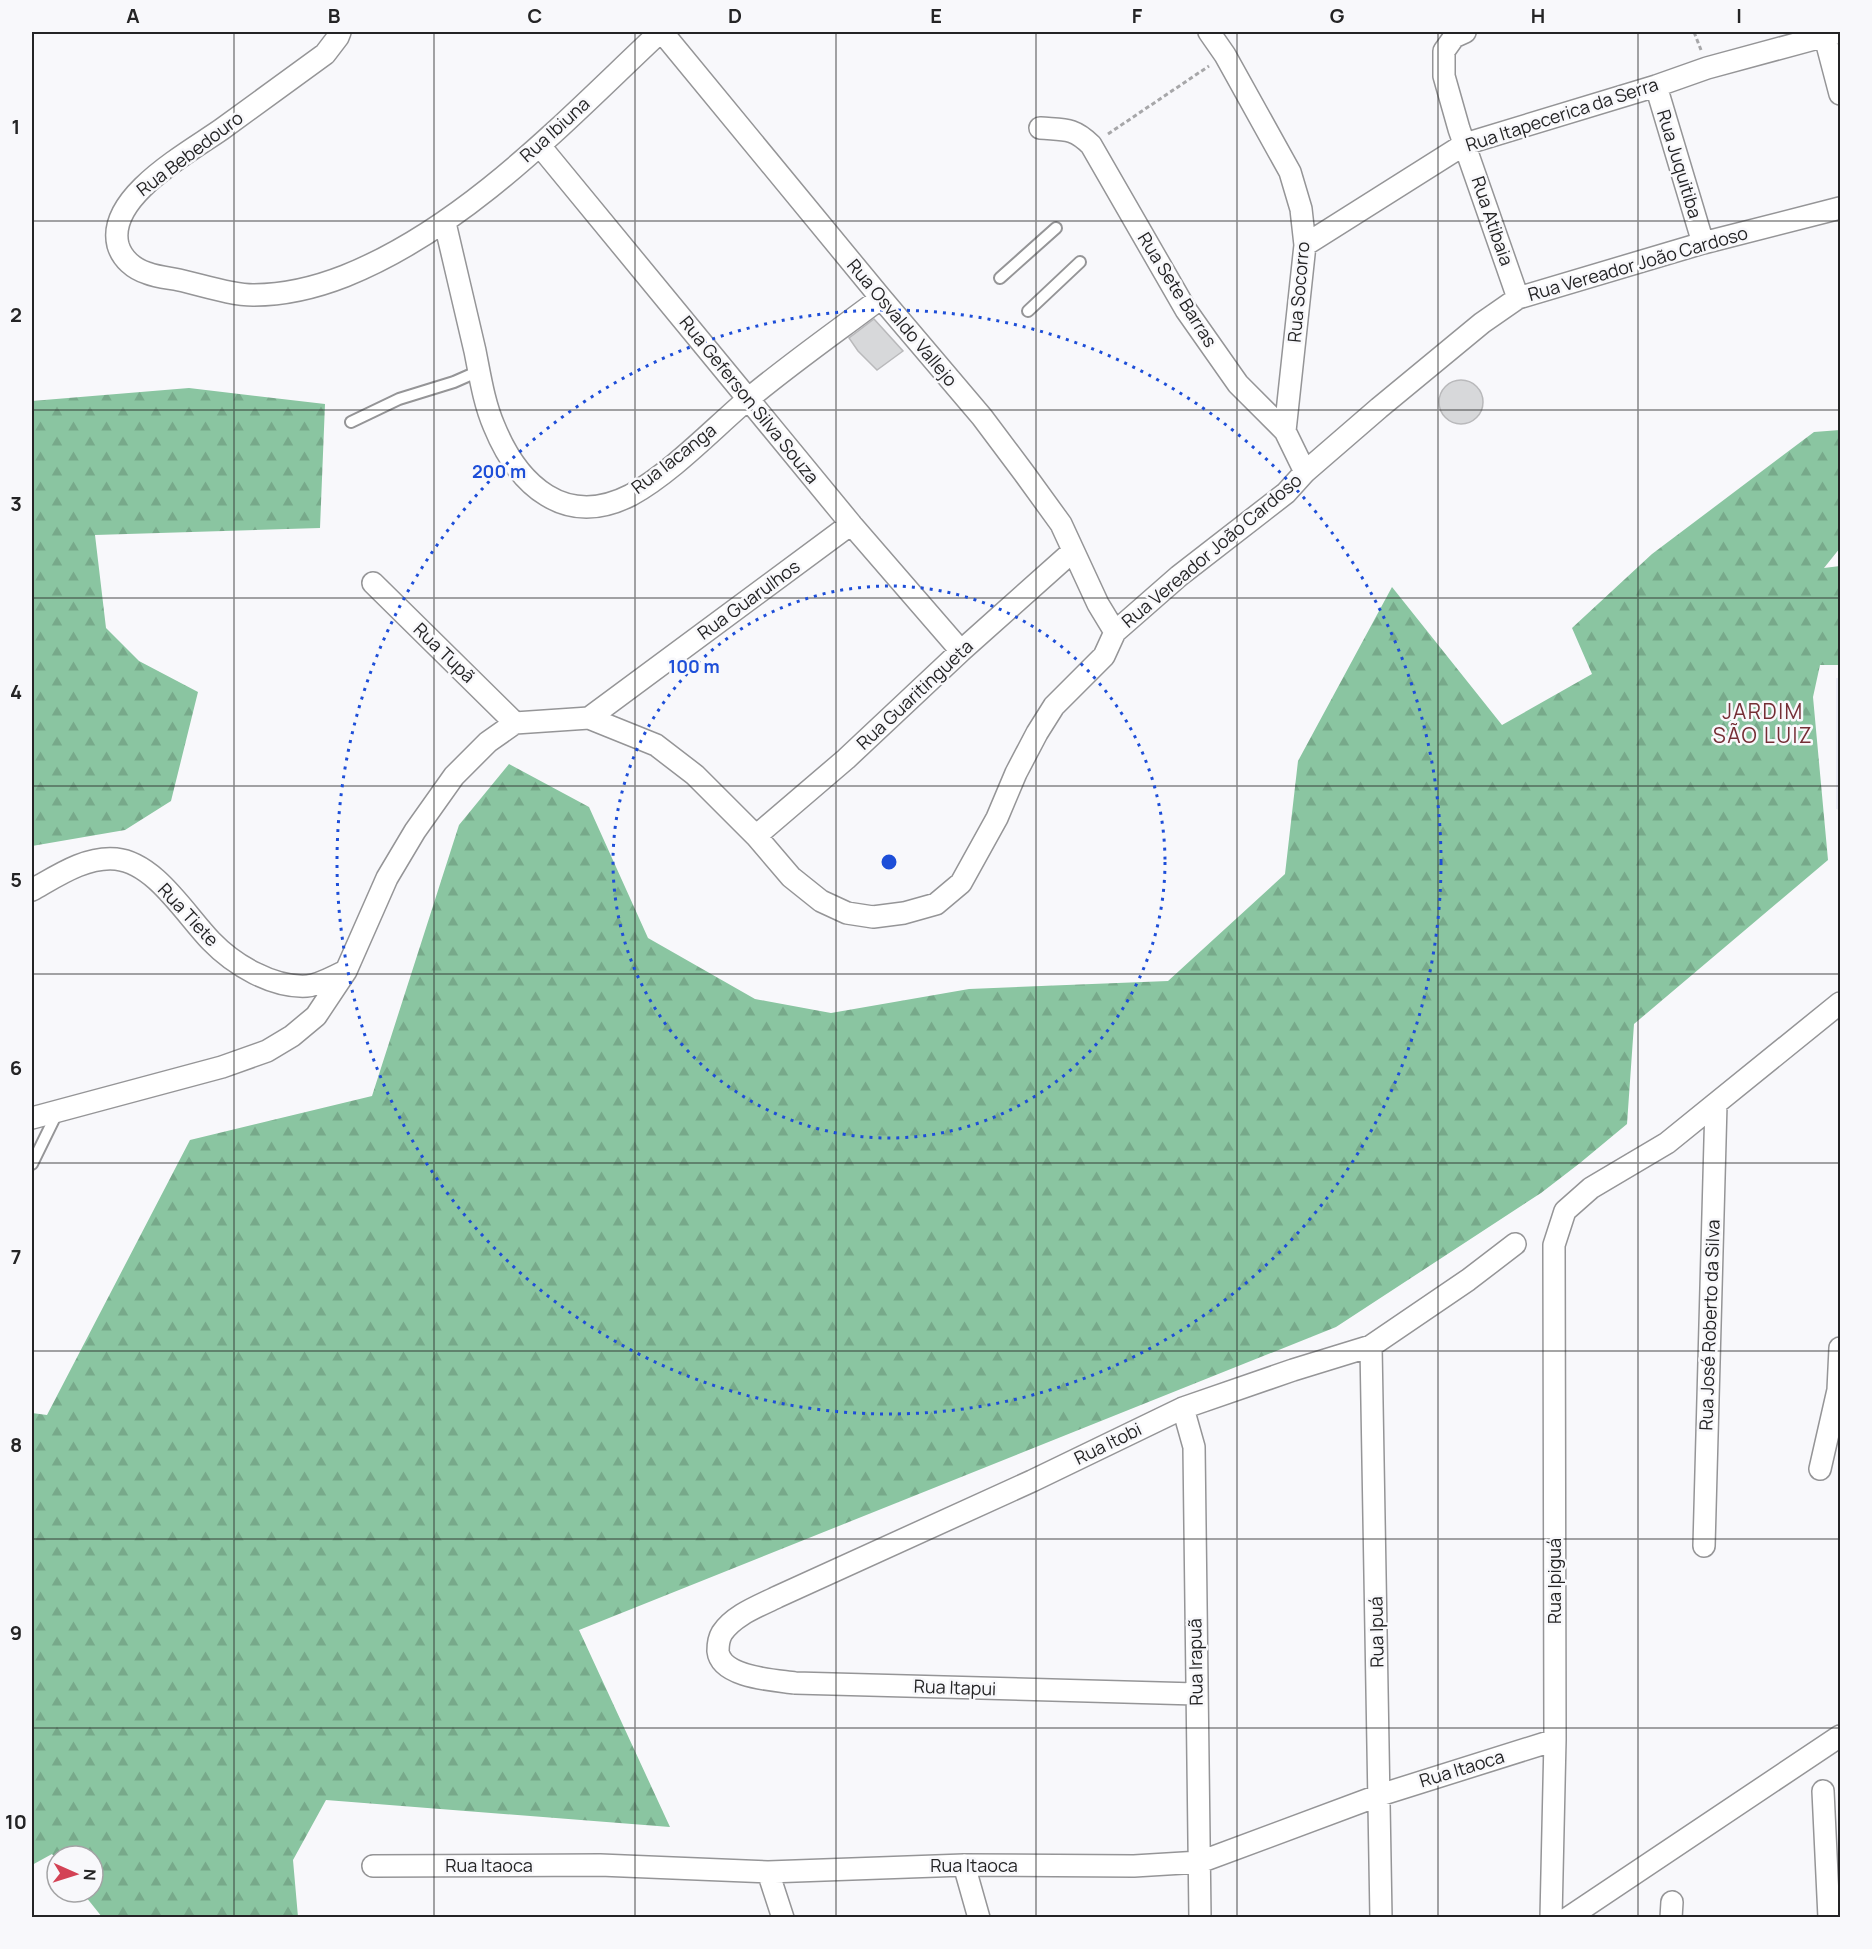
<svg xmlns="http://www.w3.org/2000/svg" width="1872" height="1949" font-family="Manrope,sans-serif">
<defs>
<pattern id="forest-firs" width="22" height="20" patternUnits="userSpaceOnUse" patternTransform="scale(1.5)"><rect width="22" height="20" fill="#8ac5a1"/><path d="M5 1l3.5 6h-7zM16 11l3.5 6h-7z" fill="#77a98a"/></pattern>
</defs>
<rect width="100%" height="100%" fill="#f8f8fb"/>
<path fill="#eaebf5" d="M1836 678H1840V810L1836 809Z"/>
<path fill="url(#forest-firs)" d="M189 388 325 404 320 528 95 535 106 628 139 661 198 692 171 801 125 830 32 846V401Z
M1840 430V548L1824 568 1840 566V665H1820L1813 697 1828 860 1634 1024 1627 1124 1580 1163 1541 1193 1336 1327 579 1630 670 1827 326 1800 293 1860 298 1917H102L82 1892H93V1856H57V1860L52 1854 32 1865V1413L47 1415 190 1140 372 1096 459 825 509 764 589 807 648 938 755 999 831 1013 969 989 1168 981 1285 874 1298 761 1392 587 1502 725 1592 674 1572 628 1652 554 1814 432Z"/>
<path fill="#d7d8da" stroke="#b9b9bb" stroke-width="1.5" d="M874 319 903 351 877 370 858 351 849 338Z
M1439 402a22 22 0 1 1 44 0a22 22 0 1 1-44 0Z"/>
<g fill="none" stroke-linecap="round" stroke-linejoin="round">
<defs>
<path id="service" d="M1000 278 1056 228
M1028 311 1080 262
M351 422 399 399 454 382 479 371
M32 1164 58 1111"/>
<path id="minor" d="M340 32 338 37 325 54C291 79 256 104 222 129 188 153 106 197 118 245 122 259 134 269 147 273 157 277 169 278 179 280 202 285 231 295 253 295 284 295 317 287 345 276 467 227 566 120 660 32
M662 32 881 298 982 417 1024 473 1061 524 1098 604 1115 632
M1209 32 1225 55 1290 172 1301 209 1305 245 1285 431
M1465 32 1454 37 1444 51V76L1459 129 1518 298
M1825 37 1840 94
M1656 86 1703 243
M1040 128C1064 130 1073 127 1091 145L1186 310 1238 384 1285 431 1305 472
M540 146 851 524 961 651
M445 223C455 266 465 308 475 351 480 376 484 403 494 426 518 485 565 529 631 495 671 473 712 430 747 400 790 364 836 332 881 298
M1305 245 1465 144 1656 86 1707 68 1840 32
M373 583 515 723
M589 718 851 524
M756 836 846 759 961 651 1073 551
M32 890C57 876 86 856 116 859 155 863 185 914 211 941 234 965 273 988 307 986 320 985 334 976 346 971
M32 1118 222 1067 267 1051 292 1036 316 1016 346 971 387 878 415 831 454 776 488 742 515 723 589 718 656 745 695 775 756 836 791 877 821 901 847 913 873 917 904 913 936 904 961 883 997 818 1016 773 1037 733 1054 706 1104 656 1115 632 1179 576 1286 493 1305 472 1379 408 1482 323 1518 298 1703 243 1840 208
M1371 1346 1381 1918
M1183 1408 1194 1447 1200 1918
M1820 1469 1838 1390 1840 1348
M1704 1546 1716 1104
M1196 1694 795 1683C775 1680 721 1678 718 1651 718 1645 719 1638 722 1633 734 1615 759 1606 777 1597L1032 1481 1183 1408 1293 1370 1371 1346 1468 1280 1515 1244
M1823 1791 1829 1918
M964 1865 979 1918
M373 1866 600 1865 768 1872 964 1865 1134 1866 1200 1862 1380 1795 1555 1740
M768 1872 783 1918
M1551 1918 1555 1740 1554 1245 1565 1211 1591 1188 1667 1143 1840 1003
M1568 1918 1840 1736
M1671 1918 1672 1902"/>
</defs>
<use href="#service" stroke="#959597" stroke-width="14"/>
<use href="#minor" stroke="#959597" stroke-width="24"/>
<path stroke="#a7a7a9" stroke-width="3" stroke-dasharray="4.5 3" stroke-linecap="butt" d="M1694 32 1701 50
M1108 134 1209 66"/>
<use href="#service" stroke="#fff" stroke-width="10"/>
<use href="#minor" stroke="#fff" stroke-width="21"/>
</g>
<path fill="none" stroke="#242425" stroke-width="1.5" stroke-opacity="0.55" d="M234 32V1918M434 32V1918M635 32V1918M836 32V1918M1036 32V1918M1237 32V1918M1438 32V1918M1638 32V1918M32 221H1840M32 410H1840M32 598H1840M32 786H1840M32 974H1840M32 1163H1840M32 1351H1840M32 1539H1840M32 1728H1840"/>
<g fill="none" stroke="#1d4ed8" stroke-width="3" stroke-dasharray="3 6">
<circle cx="889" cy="862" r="276"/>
<circle cx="889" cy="862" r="552"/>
</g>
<g text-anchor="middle" stroke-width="5" stroke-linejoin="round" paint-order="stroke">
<g font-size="18" fill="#242425" stroke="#f8f8fb">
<text transform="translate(1562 115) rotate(-18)" y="6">Rua Itapecerica da Serra</text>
<text transform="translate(555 130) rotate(-42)" y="6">Rua Ibiuna</text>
<text transform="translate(190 154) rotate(-37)" y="6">Rua Bebedouro</text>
<text transform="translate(1679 164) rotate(73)" y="6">Rua Juquitiba</text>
<text transform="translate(1492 221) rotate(71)" y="6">Rua Atibaia</text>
<text transform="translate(1638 264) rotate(-16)" y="6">Rua Vereador João Cardoso</text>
<text transform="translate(1177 290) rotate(58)" y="6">Rua Sete Barras</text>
<text transform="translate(1299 292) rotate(-85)" y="6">Rua Socorro</text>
<text transform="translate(902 323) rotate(50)" y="6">Rua Osvaldo Vallejo</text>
<text transform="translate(749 400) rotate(51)" y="6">Rua Geferson Silva Souza</text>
<text transform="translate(674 459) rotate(-38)" y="6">Rua Iacanga</text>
<text transform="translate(1212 551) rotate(-40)" y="6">Rua Vereador João Cardoso</text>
<text transform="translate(749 600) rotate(-36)" y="6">Rua Guarulhos</text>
<text transform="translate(444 653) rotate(44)" y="6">Rua Tupã</text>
<text transform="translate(915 695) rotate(-43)" y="6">Rua Guaritingueta</text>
<text transform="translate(188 915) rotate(47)" y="6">Rua Tiete</text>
<text transform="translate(1710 1325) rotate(-88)" y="6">Rua José Roberto da Silva</text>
<text transform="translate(1108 1444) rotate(-26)" y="6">Rua Itobi</text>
<text transform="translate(1555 1581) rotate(-90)" y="6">Rua Ipiguá</text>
<text transform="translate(1377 1632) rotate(-91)" y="6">Rua Ipuá</text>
<text transform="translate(1196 1662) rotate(-91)" y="6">Rua Irapuã</text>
<text transform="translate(955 1688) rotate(2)" y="6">Rua Itapui</text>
<text transform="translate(1462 1769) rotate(-17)" y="6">Rua Itaoca</text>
<text x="489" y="1872">Rua Itaoca</text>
<text x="974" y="1872">Rua Itaoca</text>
</g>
<g font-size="21" letter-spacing="1.5" fill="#752e35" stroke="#f8f8fb">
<text x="1763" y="719">JARDIM<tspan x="1763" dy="24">SÃO LUIZ</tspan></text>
</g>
</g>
<circle cx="889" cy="862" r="9" fill="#1d4ed8" stroke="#f8f8fb" stroke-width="3"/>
<g font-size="18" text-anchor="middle" font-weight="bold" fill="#1d4ed8" stroke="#f8f8fb" stroke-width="5" stroke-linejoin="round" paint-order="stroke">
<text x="499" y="478">200 m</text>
<text x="694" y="673">100 m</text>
</g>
<rect width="1872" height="1949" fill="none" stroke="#f8f8fb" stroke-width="66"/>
<g transform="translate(75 1874) rotate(93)"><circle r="28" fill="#f8f8fb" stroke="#a3a3a5" stroke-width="1.5"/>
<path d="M0-4.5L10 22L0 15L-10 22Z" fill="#d34255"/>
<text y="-9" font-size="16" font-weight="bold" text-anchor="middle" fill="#242425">N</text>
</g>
<rect x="33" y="33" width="1806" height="1883" fill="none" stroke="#242425" stroke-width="2"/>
<g font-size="20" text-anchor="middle" font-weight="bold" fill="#242425">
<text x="133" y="23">A</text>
<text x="334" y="23">B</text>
<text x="535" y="23">C</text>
<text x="735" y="23">D</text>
<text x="936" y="23">E</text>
<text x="1137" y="23">F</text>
<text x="1337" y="23">G</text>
<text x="1538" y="23">H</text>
<text x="1739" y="23">I</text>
<text x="16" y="134">1</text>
<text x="16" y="322">2</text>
<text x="16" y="511">3</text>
<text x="16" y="699">4</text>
<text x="16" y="887">5</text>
<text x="16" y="1075">6</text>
<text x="16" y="1264">7</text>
<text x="16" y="1452">8</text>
<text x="16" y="1640">9</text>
<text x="16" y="1829">10</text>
</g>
</svg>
